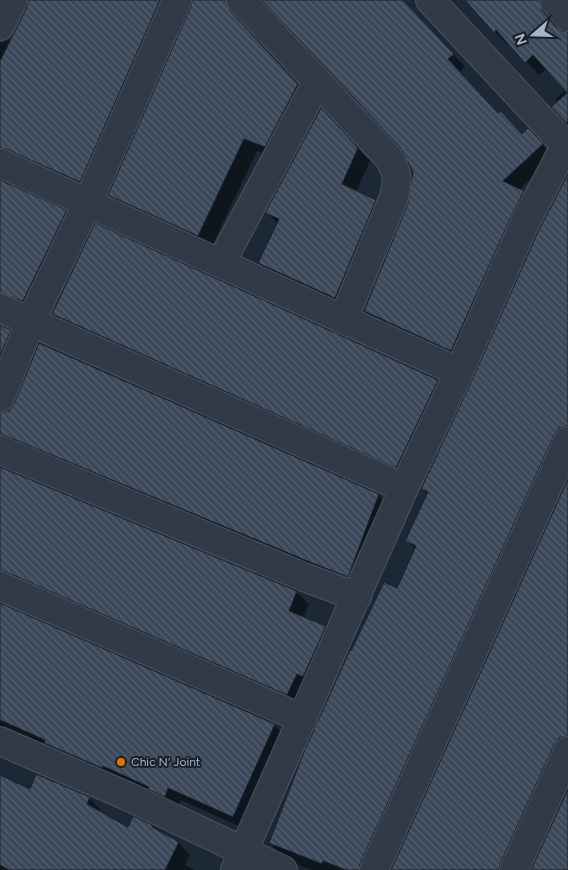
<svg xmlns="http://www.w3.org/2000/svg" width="568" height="870" font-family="Figtree,sans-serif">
<defs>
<pattern id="building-back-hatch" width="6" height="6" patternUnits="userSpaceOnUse" patternTransform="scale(1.25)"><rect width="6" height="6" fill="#3b4859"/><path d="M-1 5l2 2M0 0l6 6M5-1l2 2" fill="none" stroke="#55606f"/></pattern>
</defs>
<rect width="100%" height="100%" fill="#1d2836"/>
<path fill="#0007" d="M30 0H180L92 194 0 166V43L10 40 15 34 28 7Z
M194 0H244L238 9V17L242 25 310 97 277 159 257 151 211 248 122 207 110 195Z
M264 0H403L465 67 459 72 498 115 522 135 540 142 555 157 519 190 523 192 536 204 464 363 377 323 365 311 410 203 414 172 401 147Z
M477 0H560L552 18 561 32 568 33V123L553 107 558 103 555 99 566 89 547 69 539 75 510 44 508 45 495 32 474 9Z
M333 122 370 161 356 192 375 201 387 213 347 310 272 275 259 263 278 224 267 213Z
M0 182 66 212 78 224 36 313 0 312Z
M568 197V445L375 870H310L285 859 273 847 274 845 271 842 352 652 398 589 416 550 406 540 428 495 422 489Z
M53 314 437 381 449 393 409 479 65 326Z
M0 326 10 331 22 343 0 399Z
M0 414 378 495 391 508 360 588 0 453Z
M0 468 296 592 309 604 303 618 325 627 338 639 300 707 0 589Z
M568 482V755L515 870H393Z
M0 604 274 725 286 737 245 829 181 800 177 808 0 726Z
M0 788 89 798 101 810 99 813 128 828 152 826 179 843 190 855 185 865 194 870H0Z"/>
<path fill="url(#building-back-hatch)" stroke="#18212c" d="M28 0H160L80 182 6 149 0 148V61L27 7Z
M192 0H226L230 11 298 84 265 147 244 139 198 236 108 195 191 6Z
M262 0H403L454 54 448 59 498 113 501 111 522 134 528 128 543 144 503 181 524 191 510 219 451 351 364 311 408 203 413 172 400 147Z
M465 0H539L542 10 556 27 562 31 568 32V122L566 123 551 107 567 93 533 55 525 63 496 30 494 33Z
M321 108 358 148 342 184 376 200 335 298 258 263 279 219 265 213Z
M568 174V426L559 428 554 435 360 864 359 870H346L323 861 322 864 269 843 304 752 350 650 351 651 384 582 397 588 416 546 405 541 428 492 421 489 473 378 538 232Z
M0 180 67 210 23 301 0 293Z
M95 223 438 380 396 468 52 314Z
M0 325 11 330 0 356Z
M39 343 379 494 348 577 310 562 6 436 0 435V413L9 411 14 404Z
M0 467 297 591 289 611 326 626 303 677 297 674 287 695 6 572 0 571Z
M568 479V736L559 738 554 745 500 864 499 870H391Z
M0 603 275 724 233 817 168 788 165 797 148 789 149 787 103 766 102 768 49 745 44 743 45 740 0 720Z
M36 774 90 797 87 804 128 827 133 816 152 825V827L179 842 165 870H9L0 865V775L30 789Z
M568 789V870H531Z"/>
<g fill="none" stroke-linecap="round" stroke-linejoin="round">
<defs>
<path id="minor" d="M241 0 389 158C398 174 398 179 394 197L343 320
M430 0 568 148
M554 0 568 17
M0 26 13 0
M0 163 459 372
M221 263 317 82
M0 308 404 488
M0 398 31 321 88 202 177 0
M0 450 304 577 357 597
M0 586 303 719
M0 741 127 796 283 870
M235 870 404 488 459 372 524 225 565 146
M374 870 568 441
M514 870 568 751"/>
</defs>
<use href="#minor" stroke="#4b5561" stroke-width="30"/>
<use href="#minor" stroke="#313a46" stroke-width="28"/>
</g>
<circle fill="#e8710a" stroke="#171f2a" stroke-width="2" cx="121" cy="762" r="5"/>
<g text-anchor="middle" stroke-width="4" stroke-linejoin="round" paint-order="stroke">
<g font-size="12" fill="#aab5c4" stroke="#171f2a" text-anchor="start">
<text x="131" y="766">Chic N' Joint</text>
</g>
</g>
<g transform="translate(533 35) rotate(250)" stroke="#171f2a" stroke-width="4" paint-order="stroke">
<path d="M0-4L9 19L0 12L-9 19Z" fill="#aab5c4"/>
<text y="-8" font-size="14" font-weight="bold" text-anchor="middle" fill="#aab5c4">N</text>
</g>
</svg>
